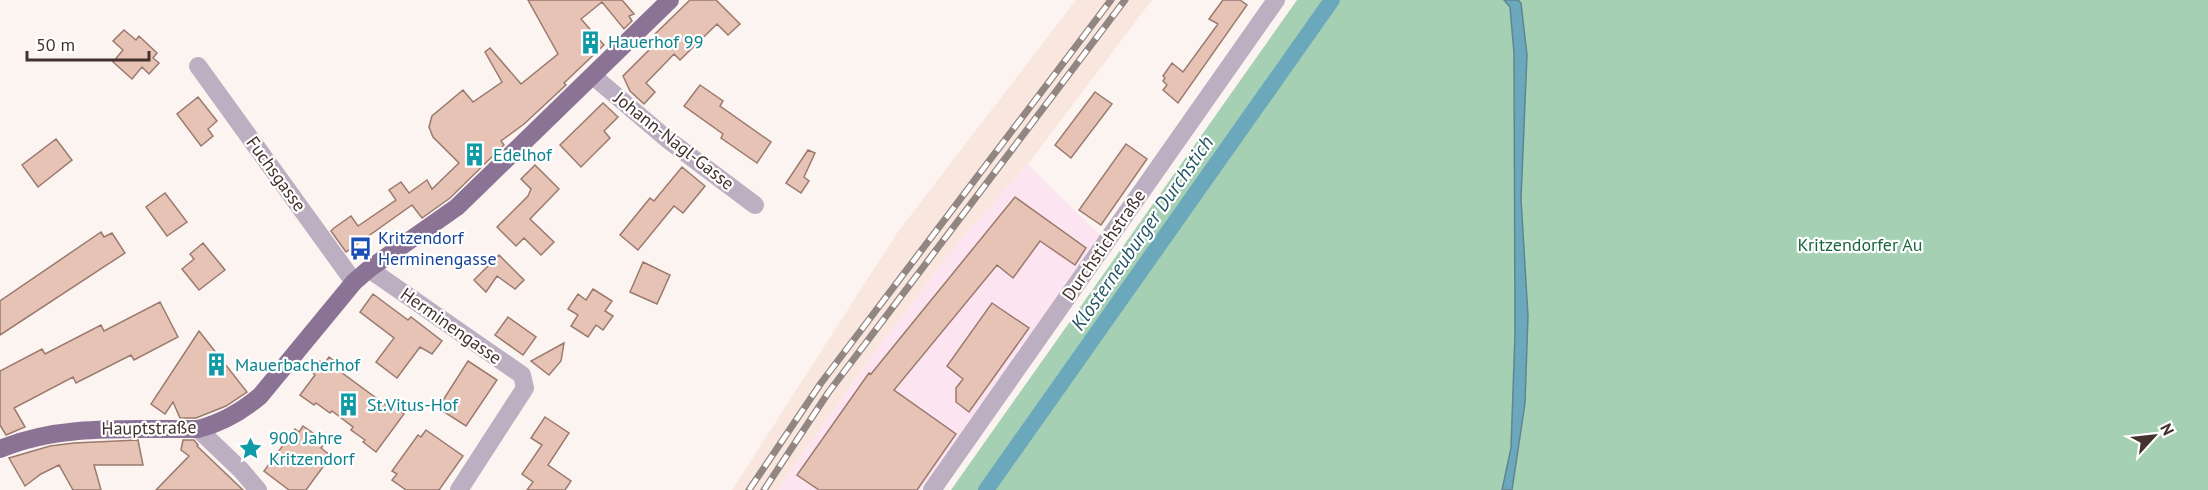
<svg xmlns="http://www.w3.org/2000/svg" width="2208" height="490" font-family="'PT Sans',sans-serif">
<rect width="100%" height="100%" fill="#fcf4f1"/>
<path fill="#f9e7df" d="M1076 0H1152L1028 164 958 243 869 360 778 490H732L897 233Z"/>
<path fill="#fce5f1" d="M1028 164 1101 236 921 490H778L869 360 958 243Z"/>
<path fill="#a6d0b3" d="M1297 0H1504L1510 7 1514 53 1515 334 1511 448 1502 490H951Z
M1518 0H2208V490H1512L1525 403 1528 316 1521 199 1527 55 1521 3Z"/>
<path fill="#6ca8bc" stroke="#5f8591" stroke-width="1.5" d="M1504 0H1518L1521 3 1527 55 1521 199 1528 316 1525 403 1512 490H1502L1511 448 1515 334 1514 53 1510 7Z"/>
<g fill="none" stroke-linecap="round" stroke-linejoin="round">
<path stroke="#6ca8bc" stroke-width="16" d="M986 490 1332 0"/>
</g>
<path fill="#e7c3b5" stroke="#9b7a6e" stroke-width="1.5" d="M528 0H622L634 14 629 16 632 21 624 29 602 2 581 19 604 45 564 83 566 85 524 124 501 141 504 145 450 198 422 218 412 205 346 252 331 231 334 228 351 216 358 226 396 200 389 190 401 182 409 193 427 180 432 189 459 163 433 137 429 127 432 116 463 90 473 102 502 82 485 52 490 48 521 84 558 54Z
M690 0H716L740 24 728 35 717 24 680 60 674 54 646 83 655 92 644 104 630 91 623 76 660 39 655 34Z
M1223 0H1240L1247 5 1178 103 1163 90 1167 85 1163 81 1165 78 1163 76 1172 63 1183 72 1218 24 1209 19Z
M124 30 136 40 139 36 157 53 153 58 159 63 149 74 142 67 132 79 113 62 123 50 113 41Z
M700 85 723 101 720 106 771 142 757 163 721 138 723 134 684 106Z
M1095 92 1112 104 1071 158 1055 145Z
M198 97 217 121 208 129 213 136 201 146 177 114Z
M603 103 618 117 604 131 610 138 581 167 560 145Z
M56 139 72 160 38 187 22 165Z
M1126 144 1147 159 1101 225 1079 210Z
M808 150 815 153 804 177 809 181 801 193 786 183Z
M535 165 559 189 530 219 554 242 541 255 524 238 516 246 497 227 528 196 531 189 521 179Z
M682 167 705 186 683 213 674 206 638 250 620 235 650 198 654 201Z
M165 193 187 222 167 236 146 207Z
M1015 197 1086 248 1075 265 1040 241 1013 278 997 265 894 390 956 434 917 490H819L797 475 869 373 871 374Z
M101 232 104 237 112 233 125 253 0 335V301Z
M203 243 225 270 199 290 182 269 194 259 190 254Z
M499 255 524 280 515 289 497 276 486 292 474 280Z
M643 262 670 275 657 304 630 292Z
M593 289 612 301 605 311 613 316 603 330 596 325 588 337 571 326 578 315 568 309 578 294 586 300Z
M373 294 408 320 411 317 442 341 432 354 420 347 397 378 376 362 394 338 360 312Z
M160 302 178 337 134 360 131 355 76 383 73 377 14 408 25 427 6 435 0 425V371L42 349 45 354 101 325 104 331Z
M992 303 1029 328 969 412 956 402V388L963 379 947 366Z
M508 317 536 337 523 355 495 335Z
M199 331 247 392 226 406 196 418H180L173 402 165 414 151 404Z
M564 343 561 361 549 375 531 361Z
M329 357 344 368 341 372 387 406 389 403 404 414 376 452 363 442 365 440 351 430 353 427 332 411 330 413 316 403 314 405 300 395 315 375 312 372 320 361 324 364Z
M468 361 497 380 466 426 438 408Z
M545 417 569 433 548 465 571 481 565 490H527L533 482 522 474 542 445 531 438Z
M303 426 326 442 321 448 331 456 306 490H289L264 471 295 429 299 432Z
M426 430 463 456 439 490H406L392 480 397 474 392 471 418 435 421 437Z
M138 440 143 465H94L101 490H73L59 465 41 474 25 486 9 458 50 446 74 443Z
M183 440H194L198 445 197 446 243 490H156L189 456 181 450Z"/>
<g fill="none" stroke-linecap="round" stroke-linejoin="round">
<path stroke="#bcafc2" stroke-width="18" d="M198 66 354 282
M593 76 667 139 755 205
M369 269 522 375 525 388 459 490
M198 429 241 470 258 490
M932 490 1276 0"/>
<path stroke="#8b7395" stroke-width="18" d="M0 449C62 423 132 430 198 429 222 423 241 412 260 396L354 282 369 269 457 207 670 0"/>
<defs>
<path id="rail" d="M749 490 821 383 1111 0
M764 490 828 393 1125 0"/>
</defs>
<use href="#rail" stroke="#928682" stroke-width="7"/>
<use href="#rail" stroke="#fff" stroke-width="4.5" stroke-dasharray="14" stroke-linecap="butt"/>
</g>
<defs>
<symbol id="building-bare" viewBox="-9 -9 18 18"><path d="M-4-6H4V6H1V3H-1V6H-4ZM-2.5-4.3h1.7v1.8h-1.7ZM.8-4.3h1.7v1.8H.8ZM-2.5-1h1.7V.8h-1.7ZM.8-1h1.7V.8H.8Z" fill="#0f9aa8" stroke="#fff" stroke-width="2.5" paint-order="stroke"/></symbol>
<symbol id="bus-bare" viewBox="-9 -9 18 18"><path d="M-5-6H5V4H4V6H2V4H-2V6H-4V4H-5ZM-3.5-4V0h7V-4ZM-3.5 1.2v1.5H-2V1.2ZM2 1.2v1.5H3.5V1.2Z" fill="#1a4fb4" stroke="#fff" stroke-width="2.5" paint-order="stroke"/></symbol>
<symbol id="sight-bare" viewBox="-9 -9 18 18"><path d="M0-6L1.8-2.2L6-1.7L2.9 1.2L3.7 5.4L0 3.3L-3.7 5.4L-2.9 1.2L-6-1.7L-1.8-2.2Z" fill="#0f9aa8" stroke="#fff" stroke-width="2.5" paint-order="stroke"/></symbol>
</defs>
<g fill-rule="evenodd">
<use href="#building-bare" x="574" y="26" width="33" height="33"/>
<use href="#building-bare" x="458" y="138" width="33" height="33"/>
<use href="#bus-bare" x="344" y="232" width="33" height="33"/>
<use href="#building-bare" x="200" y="348" width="33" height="33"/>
<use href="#building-bare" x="332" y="388" width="33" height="33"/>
<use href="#sight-bare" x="234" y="432" width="33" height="33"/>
</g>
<g text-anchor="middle" stroke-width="4.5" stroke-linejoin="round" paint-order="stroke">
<g font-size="18" fill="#0d838f" stroke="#fff" text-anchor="start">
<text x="608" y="48">Hauerhof 99</text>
<text x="493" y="161">Edelhof</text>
<text x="235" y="371">Mauerbacherhof</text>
<text x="367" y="411">St.Vitus-Hof</text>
<text x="269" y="444">900 Jahre<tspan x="269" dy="21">Kritzendorf</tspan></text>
</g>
<g font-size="18" fill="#42332e" stroke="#fff">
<text transform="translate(674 141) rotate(38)" y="6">Johann-Nagl-Gasse</text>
<text transform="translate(276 174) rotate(54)" y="6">Fuchsgasse</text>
<text transform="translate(1104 245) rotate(-55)" y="6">Durchstichstraße</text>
<text transform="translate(451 326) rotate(35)" y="6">Herminengasse</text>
<text transform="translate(149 428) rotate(-1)" y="6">Hauptstraße</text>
</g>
<g font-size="18" fill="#164399" stroke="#fff" text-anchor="start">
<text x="378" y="244">Kritzendorf<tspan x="378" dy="21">Herminengasse</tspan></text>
</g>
<g font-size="18" fill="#1c663d" stroke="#fff">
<text x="1860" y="251">Kritzendorfer Au</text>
</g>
<g font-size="20" font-style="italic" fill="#235564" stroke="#fff">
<text transform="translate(1142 233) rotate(-55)" y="7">Klosterneuburger Durchstich</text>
</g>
</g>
<g transform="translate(2154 436) rotate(63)" stroke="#ffffff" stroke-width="4.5" paint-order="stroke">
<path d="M0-4.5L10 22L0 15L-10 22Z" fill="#42332e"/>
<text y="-9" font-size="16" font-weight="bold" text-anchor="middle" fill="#42332e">N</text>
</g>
<path d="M27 51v9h122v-9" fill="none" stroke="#42332e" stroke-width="3"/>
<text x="36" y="51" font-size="18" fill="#42332e" stroke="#ffffff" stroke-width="4.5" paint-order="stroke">50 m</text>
</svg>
